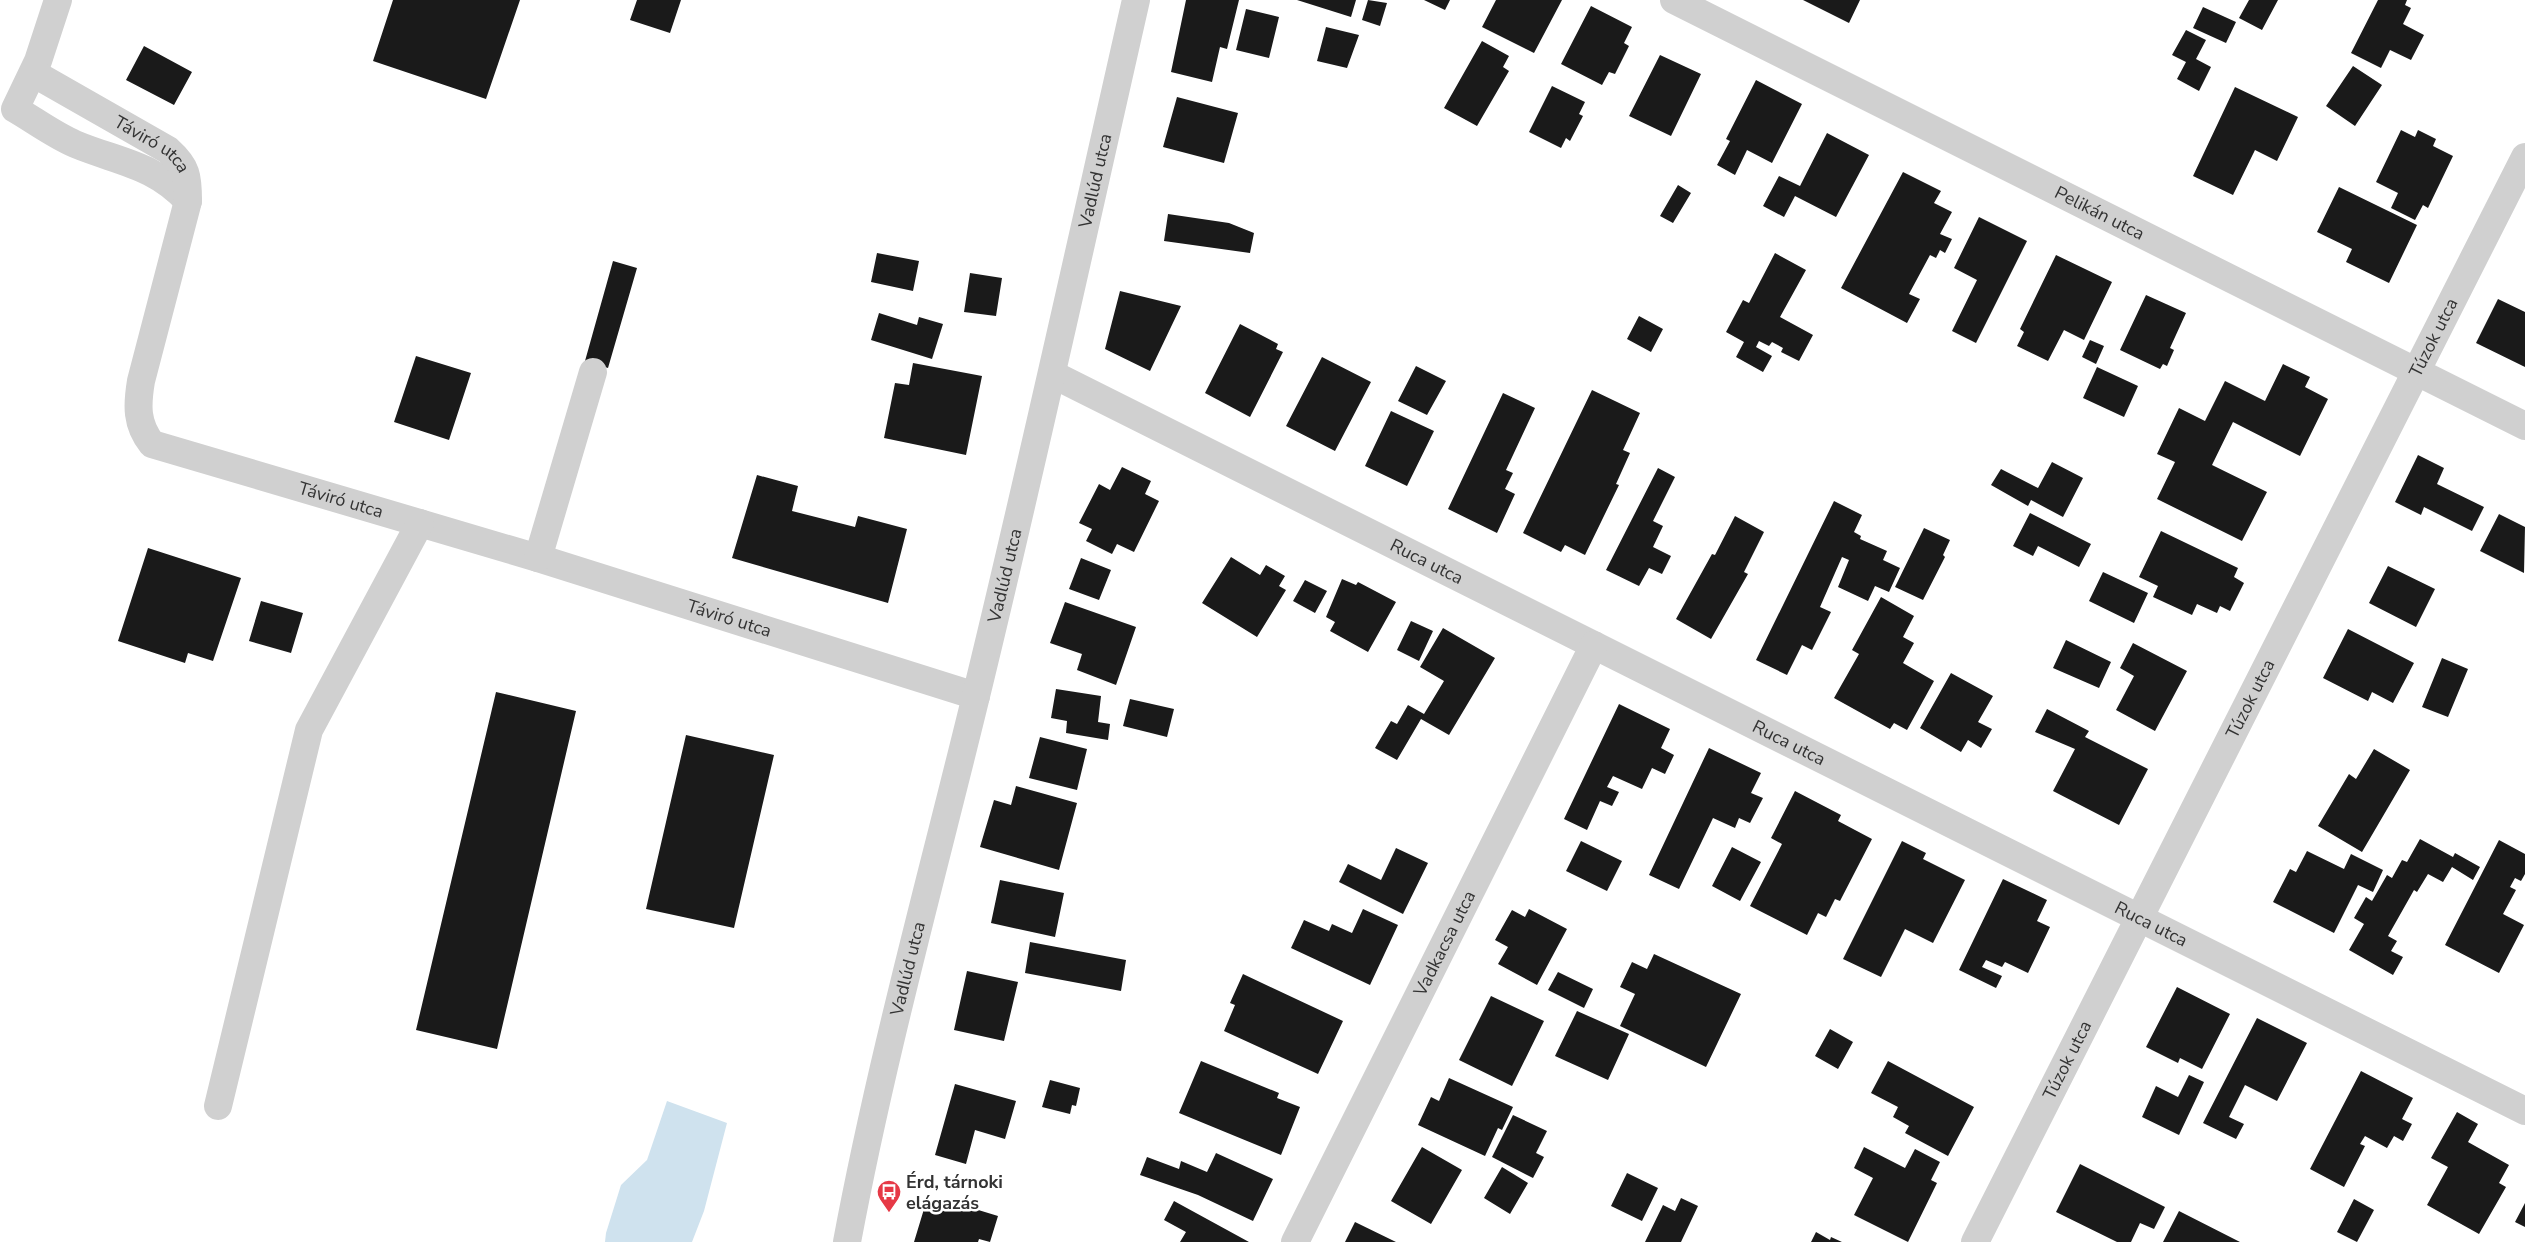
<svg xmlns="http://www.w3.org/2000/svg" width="2525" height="1242" font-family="'Nunito Sans',sans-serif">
<rect width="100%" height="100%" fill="#fff"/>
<path fill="#cfe2ee" d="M667 1101 727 1123 704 1211 692 1242H605L606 1233 621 1185 647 1160Z"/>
<path fill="#1a1a1a" d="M393 0H520L486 99 373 61Z
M637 0H681L670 33 630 20Z
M1186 0H1239L1227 49 1220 47 1212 82 1171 72Z
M1297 0H1356L1351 17Z
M1368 0 1387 3 1380 26 1362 20Z
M1424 0H1450L1445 10Z
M1496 0H1562L1534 53 1482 27Z
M1803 0H1860L1849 23Z
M2249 0H2278L2262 30 2239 18Z
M2378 0H2407L2405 5 2411 8 2403 24 2424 35 2411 60 2390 50 2381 68 2351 53Z
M1591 6 1632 27 1624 43 1629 46 1615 74 1609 72 1602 85 1561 64Z
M2203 7 2236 22 2226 43 2193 28Z
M1246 9 1279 17 1269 58 1236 50Z
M1326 27 1359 35 1347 68 1317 61Z
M2186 30 2206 40 2196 59 2211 67 2199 91 2177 79 2186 62 2172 55Z
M1482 41 1509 56 1503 67 1509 71 1477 126 1444 108Z
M144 46 192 72 174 105 126 80Z
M1660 55 1701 74 1671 136 1629 116Z
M2353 66 2382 85 2355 126 2326 106Z
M1756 80 1802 104 1772 163 1747 150 1735 175 1717 165 1730 141 1726 139Z
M1552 86 1585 102 1579 114 1583 116 1570 141 1566 138 1561 148 1529 132Z
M2235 87 2298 117 2277 161 2255 150 2233 195 2193 176Z
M1177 97 1238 113 1224 163 1163 147Z
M2401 130 2415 137 2418 130 2436 139 2433 146 2453 156 2428 208 2423 205 2415 220 2391 208 2398 193 2376 182Z
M1827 133 1869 155 1836 217 1795 196 1784 217 1763 206 1779 176 1800 186Z
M1903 172 1941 191 1934 203 1952 212 1940 234 1952 239 1945 253 1940 250 1936 258 1930 255 1909 294 1920 299 1907 323 1841 288Z
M1678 185 1691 193 1673 223 1660 216Z
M2339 187 2417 225 2389 283 2346 262 2352 249 2317 232Z
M1168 214 1229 223 1254 233 1250 253 1164 241Z
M1979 217 2027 241 1976 343 1952 331 1977 280 1954 268Z
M877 253 919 261 913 291 871 282Z
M1775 253 1806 270 1780 317 1813 335 1799 361 1781 352 1783 348 1772 342 1769 346 1759 341 1756 347 1772 356 1763 372 1736 357 1744 342 1726 332 1743 300 1749 303Z
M2056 255 2112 282 2084 340 2064 330 2048 361 2017 346 2024 332 2020 329Z
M613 261 637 268 608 368 585 361Z
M970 273 1002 278 996 316 964 312Z
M1120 291 1181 306 1150 371 1105 349Z
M2146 295 2186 313 2170 348 2174 350 2167 366 2163 364 2160 369 2120 350Z
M2498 299 2525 312V367L2476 343Z
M879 313 917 325 919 317 943 324 932 359 871 340Z
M1639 316 1663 329 1651 352 1627 339Z
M1240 324 1278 344 1276 349 1283 352 1250 417 1205 393Z
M2090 340 2104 346 2096 364 2082 357Z
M416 356 471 373 449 440 394 422Z
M1322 357 1371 382 1335 451 1286 426Z
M913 363 982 376 966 455 884 438 895 383 909 385Z
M2283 364 2310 377 2305 387 2328 399 2300 456 2233 422 2212 465 2267 492 2242 541 2157 499 2175 462 2157 454 2179 408 2205 421 2225 381 2265 401Z
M1416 366 1446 381 1427 415 1398 401Z
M2097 367 2138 386 2124 417 2083 398Z
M1592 390 1640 413 1623 450 1630 453 1616 484 1619 485 1585 555 1565 545 1561 552 1523 533Z
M1503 393 1535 408 1506 470 1513 473 1505 489 1515 494 1497 533 1448 509Z
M1391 411 1434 431 1407 486 1365 466Z
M2418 455 2444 468 2437 484 2484 507 2472 531 2424 507 2421 515 2395 502Z
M2052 462 2083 478 2063 517 2031 500 2028 506 1991 485 2001 469 2038 488Z
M1122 467 1151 481 1145 494 1159 501 1134 552 1117 544 1112 554 1086 541 1092 529 1079 523 1099 484 1110 490Z
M1658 468 1675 477 1653 521 1663 526 1653 547 1671 556 1662 574 1649 568 1639 586 1606 570Z
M757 475 798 486 792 511 855 527 858 516 907 529 888 603 732 558Z
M1834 501 1862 515 1854 532 1861 536 1860 539 1887 551 1883 560 1900 568 1889 592 1875 586 1868 601 1838 587 1849 560 1842 557 1820 607 1831 612 1812 650 1802 645 1787 675 1756 660Z
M2030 513 2091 544 2079 567 2038 546 2033 556 2013 546Z
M2499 514 2525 527 2524 573 2480 551Z
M1735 516 1764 532 1744 572 1748 574 1711 639 1676 619 1712 554 1715 555Z
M1924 528 1950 540 1943 555 1945 557 1923 600 1895 587Z
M2161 531 2238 568 2234 577 2244 583 2230 611 2220 606 2217 613 2197 604 2192 615 2153 597 2158 586 2139 577Z
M148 548 241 578 213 661 188 653 185 663 118 641Z
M1231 557 1260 575 1266 565 1285 576 1279 586 1286 590 1257 637 1202 603Z
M1081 558 1111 570 1099 600 1069 589Z
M2388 566 2435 589 2416 627 2369 603Z
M2103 572 2148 593 2134 623 2089 601Z
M1342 579 1356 585 1358 582 1396 602 1368 652 1330 631 1335 622 1326 617Z
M1305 580 1327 591 1315 613 1293 601Z
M1881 597 1914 616 1903 637 1914 643 1903 663 1934 681 1907 730 1894 723 1890 729 1834 698 1859 654 1852 650Z
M261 601 303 613 291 653 249 641Z
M1065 602 1136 627 1116 685 1077 670 1082 654 1050 643Z
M1411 621 1433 631 1419 661 1397 650Z
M1443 628 1495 658 1449 735 1421 719 1397 760 1375 748 1391 721 1397 724 1408 705 1424 714 1444 681 1420 667Z
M2348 629 2414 663 2393 703 2372 692 2368 701 2323 678Z
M2066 640 2111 662 2099 688 2053 668Z
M2133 643 2187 671 2155 731 2116 710 2134 676 2120 668Z
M2442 658 2468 669 2448 717 2422 707Z
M1951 673 1993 696 1978 722 1992 729 1981 748 1968 740 1961 752 1920 728Z
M1056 689 1101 696 1098 722 1110 724 1108 740 1066 733 1067 721 1051 718Z
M496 692 576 711 497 1049 416 1030Z
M1130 699 1174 709 1167 737 1123 726Z
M1619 704 1670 729 1661 748 1674 755 1665 774 1652 768 1642 789 1613 776 1607 787 1619 792 1612 806 1600 801 1587 830 1564 819Z
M2047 709 2089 731 2085 737 2148 769 2119 825 2053 791 2075 749 2035 732Z
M686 735 774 755 734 928 646 909Z
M1040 737 1087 749 1077 790 1029 778Z
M1709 748 1761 773 1751 793 1763 798 1750 823 1739 818 1735 828 1713 818 1679 889 1649 875Z
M2374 749 2410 770 2362 852 2318 826 2349 774 2356 779Z
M1016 786 1077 803 1059 870 980 847 994 800 1011 805Z
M1795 791 1841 815 1838 821 1872 839 1840 901 1835 899 1826 917 1818 913 1807 935 1750 906 1782 844 1771 838Z
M2420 839 2453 857 2455 853 2480 867 2473 880 2452 867 2443 882 2428 874 2417 892 2414 890 2388 936 2397 941 2391 951 2403 957 2393 975 2349 950 2364 924 2354 918 2366 897 2372 901 2387 875 2392 878 2402 860 2407 862Z
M2499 840 2525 854V874L2521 881 2515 878 2510 887 2516 890 2503 914 2524 925 2499 973 2445 945Z
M1581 841 1622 861 1607 891 1566 871Z
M1902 841 1926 853 1923 859 1965 880 1933 943 1905 929 1881 977 1843 959Z
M1732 847 1761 862 1740 901 1712 886Z
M1396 848 1428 863 1403 914 1339 882 1348 864 1381 880Z
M2307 851 2344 869 2351 854 2383 870 2373 892 2358 885 2334 933 2273 902 2290 869 2296 872Z
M2003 879 2047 900 2037 921 2050 927 2028 973 2005 962 2002 967 1986 960 1982 967 2002 976 1996 988 1959 970Z
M1000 880 1064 893 1055 937 991 923Z
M1363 909 1398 925 1370 985 1291 948 1304 920 1329 931 1332 924 1352 933Z
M1529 909 1567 929 1537 985 1498 964 1508 947 1495 940 1512 910 1525 917Z
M1030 942 1126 960 1121 991 1025 973Z
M1654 954 1741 994 1706 1067 1620 1026 1635 994 1620 987 1632 962 1647 969Z
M967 971 1018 982 1004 1041 954 1030Z
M1558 972 1593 989 1584 1008 1548 990Z
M1243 974 1343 1021 1318 1074 1224 1031 1235 1005 1230 1003Z
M2177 987 2230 1014 2202 1069 2180 1058 2178 1063 2146 1047Z
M1491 996 1544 1021 1512 1086 1459 1060Z
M1577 1011 1629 1034 1608 1080 1555 1056Z
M2257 1018 2307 1043 2277 1101 2245 1085 2229 1117 2244 1124 2236 1139 2203 1123Z
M1830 1029 1853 1042 1838 1069 1815 1056Z
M1201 1061 1279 1093 1277 1098 1300 1107 1281 1155 1179 1113Z
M1888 1061 1974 1107 1948 1156 1905 1133 1909 1126 1893 1117 1898 1107 1871 1093Z
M2361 1071 2413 1098 2402 1119 2412 1124 2403 1141 2394 1136 2387 1148 2365 1136 2360 1144 2365 1146 2344 1187 2310 1169Z
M2189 1075 2204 1082 2179 1135 2142 1117 2156 1086 2178 1097Z
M1449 1078 1513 1107 1502 1130 1498 1128 1485 1156 1418 1125 1431 1097 1439 1101Z
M1050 1080 1080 1088 1076 1106 1072 1105 1070 1114 1042 1107Z
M955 1084 1016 1101 1005 1139 975 1130 966 1164 935 1155Z
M2457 1112 2478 1124 2468 1142 2509 1165 2499 1183 2506 1187 2479 1234 2427 1205 2448 1167 2431 1158Z
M1513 1115 1547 1131 1536 1153 1544 1157 1533 1178 1492 1157Z
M1422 1147 1462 1170 1431 1224 1391 1201Z
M1864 1147 1905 1168 1915 1149 1940 1162 1931 1180 1937 1183 1908 1242 1854 1215 1873 1178 1854 1168Z
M1216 1153 1273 1179 1253 1221 1198 1195 1140 1175 1147 1157 1179 1169 1181 1161 1207 1172Z
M2080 1164 2165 1207 2154 1229 2140 1223 2131 1242H2117L2056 1212Z
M1502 1167 1528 1183 1510 1214 1484 1198Z
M1627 1173 1658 1188 1642 1221 1611 1206Z
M939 1198 998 1216 990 1242 979 1239 978 1242H914L924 1209 935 1212Z
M1681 1198 1698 1206 1681 1242H1645L1663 1205 1675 1211Z
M2354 1199 2374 1210 2357 1242 2337 1232Z
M1174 1201 1249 1242H1180L1186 1232 1164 1220Z
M2525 1203V1227L2515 1222Z
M2179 1211 2240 1242H2163Z
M1355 1222 1396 1242H1345Z
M1816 1232 1830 1240 1831 1237 1842 1242H1811Z"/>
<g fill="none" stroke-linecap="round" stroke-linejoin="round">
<g stroke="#d0d0d0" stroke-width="28">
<path d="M58 0 38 61 15 109C34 120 54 135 75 144 118 162 154 164 188 201"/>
<path id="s1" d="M1674 0 2525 426"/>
<path id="s2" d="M33 73 168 150C187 167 188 176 188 201L141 381C137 405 136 424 152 444L538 558 976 696"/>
<path id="s3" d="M1052 374 2525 1111"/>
<path d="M538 558 593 372"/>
<path d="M218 1106 309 730 420 523"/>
<path id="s4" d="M847 1242C881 1060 931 880 975 700 1032 467 1083 233 1136 0"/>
<path id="s5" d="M1295 1242 1594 645"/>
<path id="s6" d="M1975 1242 2525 157"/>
</g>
</g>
<defs>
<symbol id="bus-pin" viewBox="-11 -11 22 30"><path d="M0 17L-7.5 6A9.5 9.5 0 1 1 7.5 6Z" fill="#e63946" stroke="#fff"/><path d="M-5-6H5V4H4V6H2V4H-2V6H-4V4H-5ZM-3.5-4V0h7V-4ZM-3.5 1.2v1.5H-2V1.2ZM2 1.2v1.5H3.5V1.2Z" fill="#fff"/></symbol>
</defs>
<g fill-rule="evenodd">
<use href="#bus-pin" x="875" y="1178" width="28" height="38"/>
</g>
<g text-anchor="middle" stroke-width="5" stroke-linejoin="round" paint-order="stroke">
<g font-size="18" fill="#333" stroke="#fff">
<text dy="6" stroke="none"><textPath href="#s2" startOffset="139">Táviró utca</textPath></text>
<text dy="6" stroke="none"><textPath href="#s4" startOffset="1090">Vadlúd utca</textPath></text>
<text dy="6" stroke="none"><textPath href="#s1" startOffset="476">Pelikán utca</textPath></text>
<text dy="6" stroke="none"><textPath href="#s6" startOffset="1014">Túzok utca</textPath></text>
<text dy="6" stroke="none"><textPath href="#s2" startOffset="662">Táviró utca</textPath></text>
<text dy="6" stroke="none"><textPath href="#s3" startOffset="419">Ruca utca</textPath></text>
<text dy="6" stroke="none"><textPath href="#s4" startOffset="685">Vadlúd utca</textPath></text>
<text dy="6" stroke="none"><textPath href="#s2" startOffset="1068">Táviró utca</textPath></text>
<text dy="6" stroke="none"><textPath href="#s6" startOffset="609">Túzok utca</textPath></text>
<text dy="6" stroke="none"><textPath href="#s3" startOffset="824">Ruca utca</textPath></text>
<text dy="6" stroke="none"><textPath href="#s3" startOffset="1229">Ruca utca</textPath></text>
<text dy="6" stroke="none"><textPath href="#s5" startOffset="334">Vadkacsa utca</textPath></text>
<text dy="6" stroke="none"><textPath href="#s4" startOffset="280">Vadlúd utca</textPath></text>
<text dy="6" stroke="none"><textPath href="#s6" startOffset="204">Túzok utca</textPath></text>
</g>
<g font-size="18" font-weight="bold" fill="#333" stroke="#fff" text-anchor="start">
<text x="906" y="1188">Érd, tárnoki<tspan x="906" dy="21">elágazás</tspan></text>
</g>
</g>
</svg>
